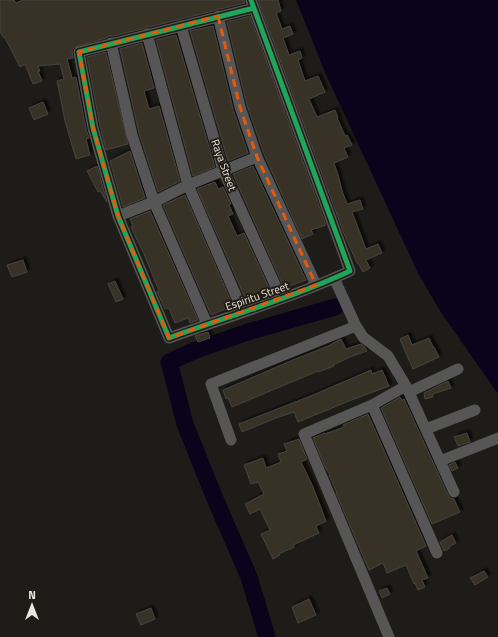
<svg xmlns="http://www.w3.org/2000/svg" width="498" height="637" font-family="'Titillium Web',sans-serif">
<defs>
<filter id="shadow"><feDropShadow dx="3" dy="-3" stdDeviation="1" flood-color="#0009"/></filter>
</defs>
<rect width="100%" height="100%" fill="#1e1c18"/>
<path fill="#0b031c" d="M296 0H498V394L440 311 418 273 327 77Z"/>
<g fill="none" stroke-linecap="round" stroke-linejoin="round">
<path stroke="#0b031c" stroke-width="17" d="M267 637 249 577 213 494 185 424 169 362 196 350 248 332 335 307"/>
</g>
<path fill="#383328" stroke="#45433f" filter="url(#shadow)" d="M0 0H14L16 3 23 0H244L245 3 220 9H217L213 11 149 27H146L142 29 113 36H109L106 38 75 47 72 50 73 58 67 59 72 78 76 77 86 129 89 138 86 139 90 155 76 159 65 121 59 90 57 81 64 79 60 64 38 66 40 71H38L42 81 33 84 25 64 20 67 5 38H4L0 32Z
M258 0H278L281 11 276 13 282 29 290 26 293 34 283 38 289 55 300 51 302 58 298 60 305 81 318 76 325 92 309 99 317 117 335 110 338 118H337L345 136 347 135 352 145 344 148 348 157 334 163 338 175 342 191 347 204 360 200 363 209 352 212 366 249 378 244 382 253 366 260 370 268 363 272 358 263H357L344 234Z
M250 16 326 225 311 230 313 234 302 239 264 154 247 105 227 22Z
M213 26 233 109 248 153 228 161 190 31Z
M176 35 215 167 193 176 156 40Z
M142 43 154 88 144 91 149 109 159 106 180 181 158 192 139 133 120 49Z
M106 52 128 144 106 150 100 126 87 57Z
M43 102 48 114 34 120 29 108Z
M130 151 145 198 123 207 110 161Z
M97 166 107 202 100 191 98 192 87 171Z
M253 166 306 280 284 288 233 174Z
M215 182 218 189 223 187 231 204 229 205 233 214 228 216 237 236 244 233 270 290 246 300 197 189Z
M185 195 233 306 211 315 163 205Z
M150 211 198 320 190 323 188 318 175 323 169 308 165 309 157 292 159 291 144 254 135 236 131 227 133 226 130 219Z
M23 260 27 272 12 277 7 265Z
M115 281 123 299 116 302 108 284Z
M208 332 210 338 198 342 195 336Z
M408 335 412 345 429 338 433 347H434L439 357 413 369 404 349 400 339Z
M341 339 346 349 361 344 365 347 367 351 350 357 333 365 334 366 318 372V371L232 407 228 398 226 399 223 390 293 360 328 346Z
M371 370 372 374 382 370 389 386 349 401 298 422 294 412 276 418 242 432 239 424 313 395Z
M448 381 451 388 433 394V397L425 399 424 393Z
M400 397 402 400 404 399 448 495 450 498 454 499 460 512 432 524 381 408Z
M368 414 426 546 416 551 428 578 422 580 425 587 418 590 415 583 414 584 406 565 387 573 383 563 369 570 336 493H337L329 475H330L325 467 313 438 325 433V434L344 427 343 425Z
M467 433 470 442 458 446 454 437Z
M299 439 307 459 301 462 313 487 326 521 316 526 319 533 293 545 294 547 279 554 280 555 273 559 261 534 270 530 260 509 250 514 245 504 264 494 258 482 251 484 244 465 263 458 266 468 281 462 278 454 287 451 284 444Z
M455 462 458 468 452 471 449 465Z
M452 535 456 543 449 547 450 548 444 551 440 542Z
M484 571 488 577 475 585 470 578Z
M387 588 390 594 382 598 379 591Z
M309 599 316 615 298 623 292 607Z
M151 608 155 619 141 625 136 614Z"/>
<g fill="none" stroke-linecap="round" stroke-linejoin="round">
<path stroke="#575657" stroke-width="11" d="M251 0 350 271C292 298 229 316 169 338L118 216 93 128 79 52 254 8
M218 16 240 107 257 157 316 285
M181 26 223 170 281 298
M147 34 188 185 243 312
M111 43 132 135 154 202 207 324
M118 216 154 202 188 185 257 157
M334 278 356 326 363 337 388 356 406 386 436 452 454 492
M406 386 372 405 437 553
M409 392 458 369
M372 405 304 434 389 637
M426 429 475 410
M231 440 211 384 356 326
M440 461 498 438"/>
<defs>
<path id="cycleway" d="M251 0 350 271C292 298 229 316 169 338L118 216 93 128 79 52 254 8"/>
</defs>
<use href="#cycleway" stroke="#221d14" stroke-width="8"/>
<use href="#cycleway" stroke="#20a55d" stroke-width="5"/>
</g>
<path fill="none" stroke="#e8590c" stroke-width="3" stroke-dasharray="8 5" stroke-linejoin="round" d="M218 16 240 107 257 157 316 285 169 338 118 216 93 128 79 52Z"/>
<g text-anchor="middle" stroke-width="4" stroke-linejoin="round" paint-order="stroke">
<g font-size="11" fill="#e9e6e0" stroke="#221d14">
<text transform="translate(224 165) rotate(70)" y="4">Raya Street</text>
<text transform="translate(257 296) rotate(-19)" y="4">Espiritu Street</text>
</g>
</g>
<g transform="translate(32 605)" stroke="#221d14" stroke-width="3" paint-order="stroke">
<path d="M0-3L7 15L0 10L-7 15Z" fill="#e9e6e0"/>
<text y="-6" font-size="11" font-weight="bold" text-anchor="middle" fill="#e9e6e0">N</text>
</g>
</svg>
